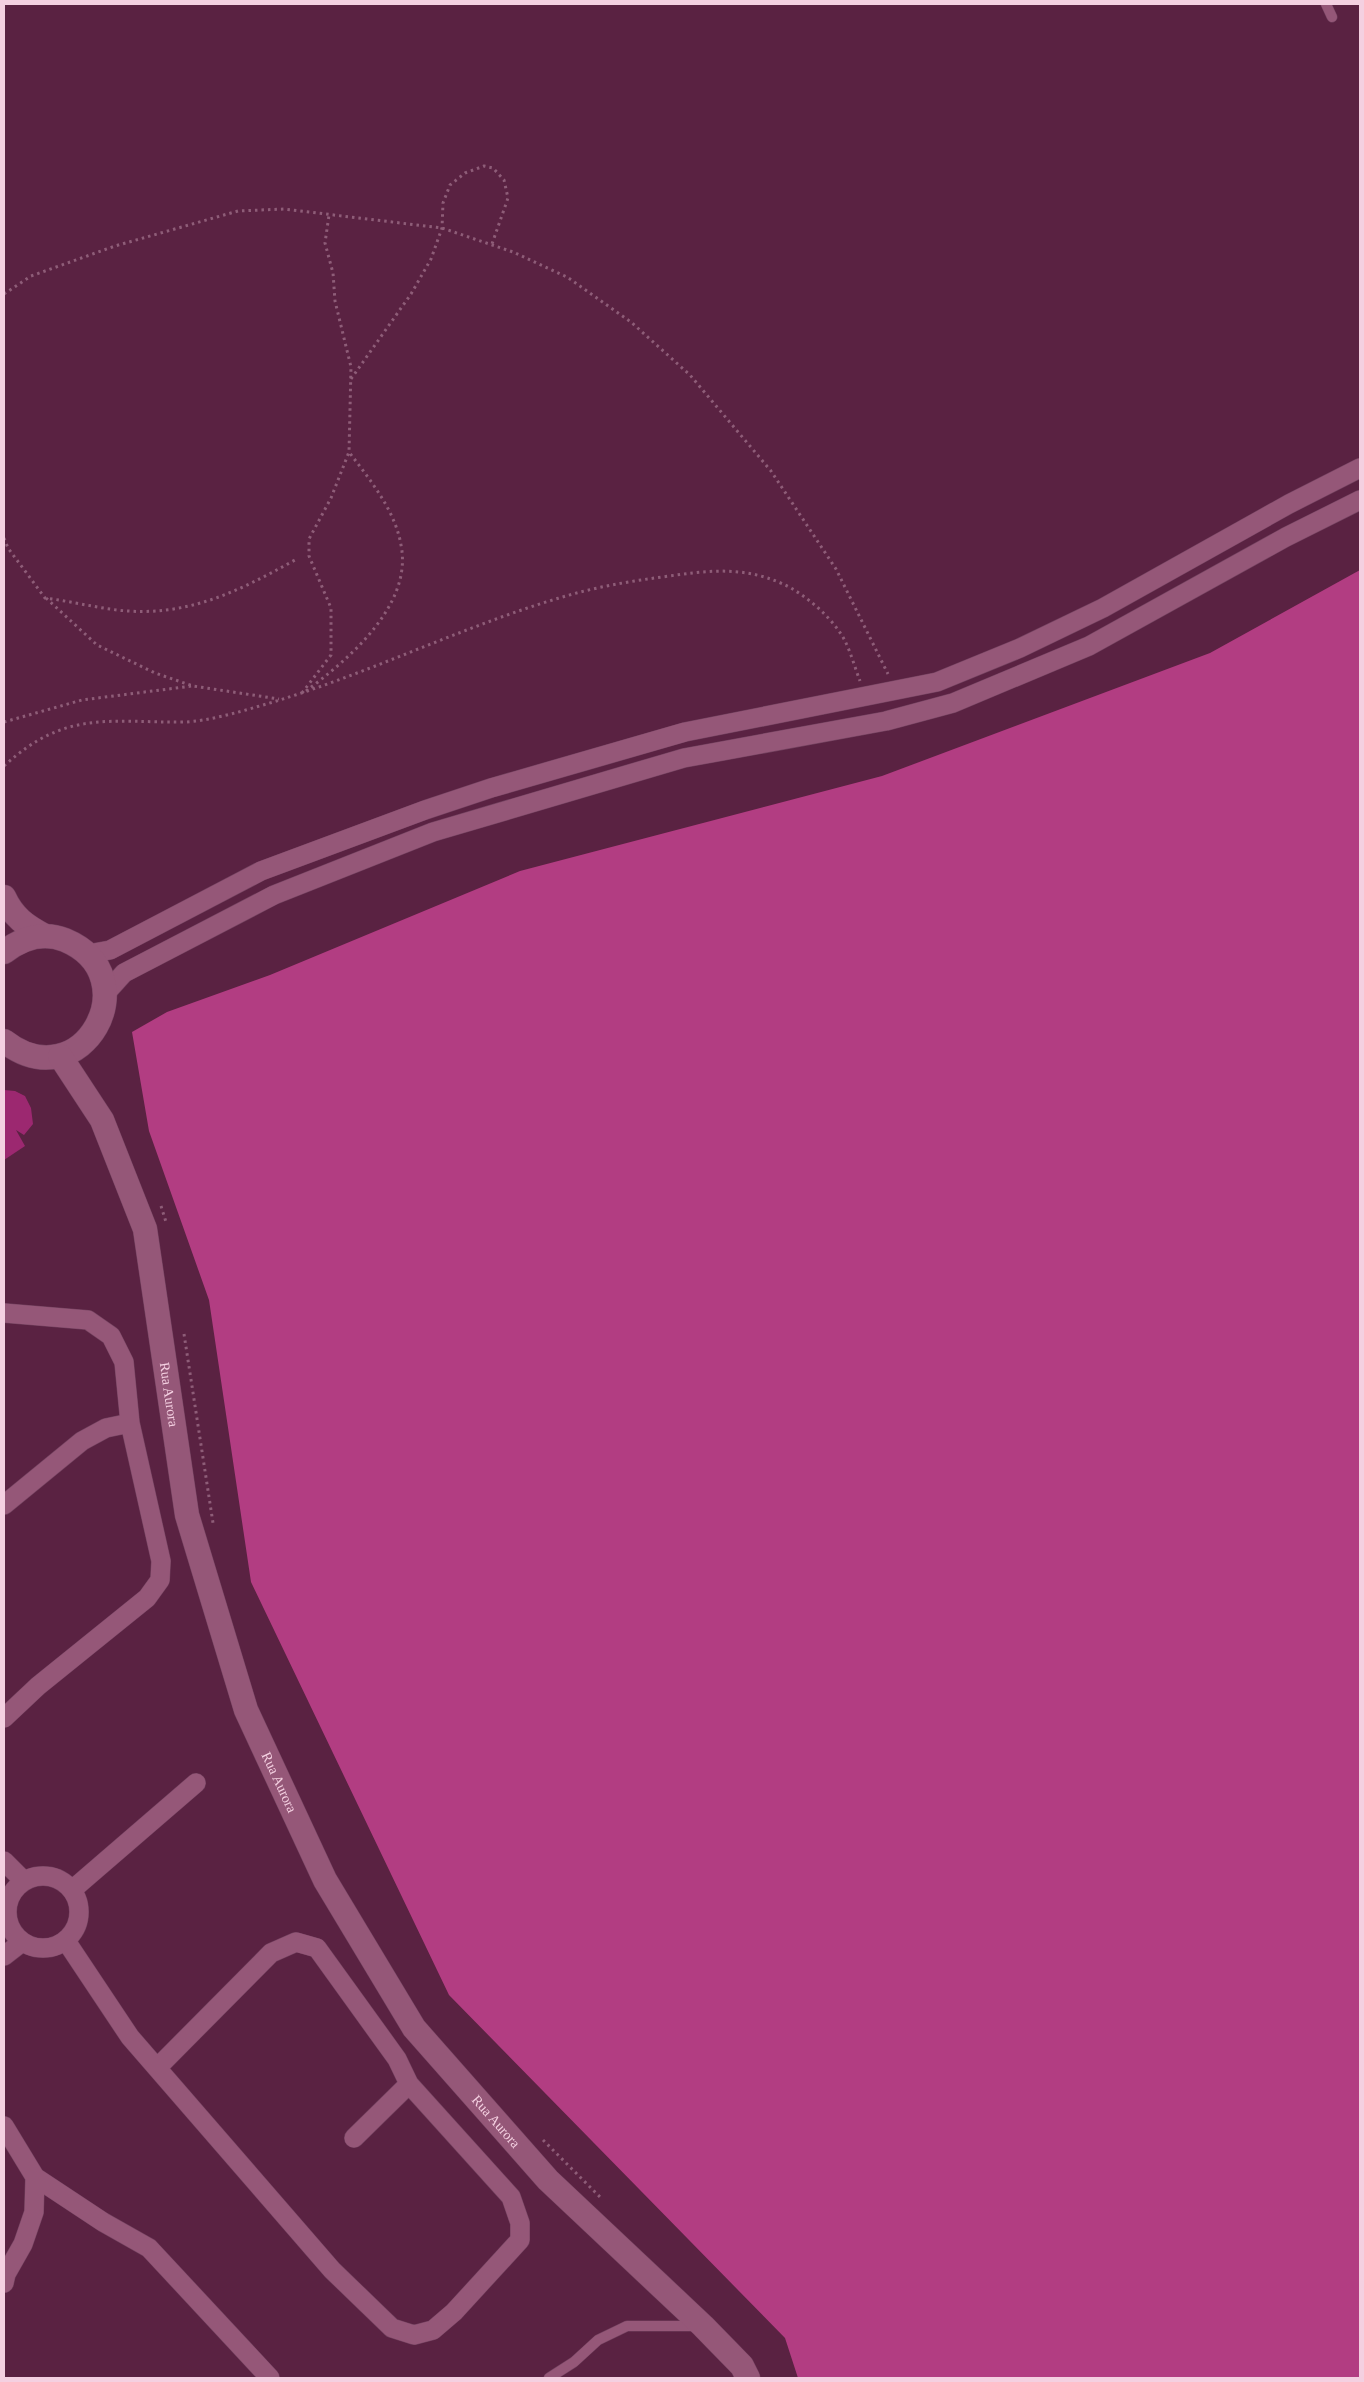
<svg xmlns="http://www.w3.org/2000/svg" width="1364" height="2382" font-family="'Times New Roman',serif">
<rect width="100%" height="100%" fill="#5a2242"/>
<path fill="#b23d82" d="M1360 570V2378H798L785 2338 449 1995 251 1582 209 1300 149 1131 132 1032 167 1012 270 975 520 871 882 776 1210 653Z"/>
<path fill="#9c2870" d="M4 1090 15 1091 25 1096 31 1108 33 1124 24 1135 16 1130 25 1146 4 1160Z"/>
<g fill="none" stroke-linecap="round" stroke-linejoin="round">
<defs>
<path id="service" d="M1326 4 1332 17
M549 2378 574 2362 598 2340 627 2326H696"/>
<path id="minor" d="M88 954 110 950 261 871 425 810 491 788 685 732 937 682 1020 648 1103 608 1289 504 1360 468
M105 994 124 973 274 895 433 832 684 758 886 721 953 703 1089 646 1286 537 1360 500
M4 1313 88 1320 111 1336 124 1362 130 1423 161 1561 160 1580 147 1598 38 1686 4 1718
M4 1505 82 1441 106 1428 130 1423
M4 1861 24 1881
M7 1912a36 36 0 1 1 72 0a36 36 0 1 1-72 0Z
M72 1890 196 1783
M66 1941 130 2037 332 2270 392 2328 414 2335 433 2330 454 2312 520 2240V2223L511 2197 409 2084 397 2059 317 1948 296 1942 271 1953 157 2068
M4 1956 22 1942
M4 2126 35 2177 34 2212 23 2244 6 2274 4 2283
M354 2138 409 2084
M35 2177 103 2222 149 2248 270 2378"/>
<g id="tertiary">
<path d="M4 897C13 917 26 926 45 936"/>
<path d="M4 952C21 939 43 931 65 940 151 976 82 1102 4 1041"/>
<path id="s1" d="M60 1056 102 1120 145 1229 187 1515 246 1710 325 1880 414 2028 548 2180 703 2326 742 2366 748 2378"/>
</g>
</defs>
<use href="#service" stroke="#744360" stroke-width="11"/>
<use href="#minor" stroke="#744360" stroke-width="20"/>
<use href="#tertiary" stroke="#744360" stroke-width="25"/>
<path stroke="#8e5d78" stroke-width="3" stroke-dasharray="2.5 4" stroke-linecap="butt" d="M4 294 31 276 115 246 238 211 284 209 442 228 513 252 567 277 631 322 690 375 771 471 836 569 888 674
M351 379 411 294 431 259 442 228 443 203 450 185 465 173 484 166 493 168 504 180 508 198 492 244
M4 538 8 548 45 598C69 601 93 607 117 610 186 618 237 592 295 560
M46 598 97 645 155 673 193 686 279 699
M306 691C349 659 413 605 401 545 395 510 370 480 349 452
M302 693 331 655V608L309 556V539L331 498 349 452 351 367 335 301 333 273 325 243 329 215
M4 722 82 700 192 686
M4 766C66 709 110 723 186 722 206 721 236 713 256 707 364 677 465 624 573 594 602 586 632 581 662 577 705 571 741 565 783 584 805 594 834 619 845 641 851 653 855 668 860 681
M161 1206 166 1222
M184 1334 213 1523
M543 2140 602 2199"/>
<use href="#service" stroke="#955778" stroke-width="10"/>
<use href="#minor" stroke="#955778" stroke-width="19"/>
<use href="#tertiary" stroke="#955778" stroke-width="24"/>
</g>
<g text-anchor="middle" stroke-width="4.5" stroke-linejoin="round" paint-order="stroke">
<g font-size="14" fill="#f4d0e1" stroke="#4e1738">
<text dy="5" stroke="none"><textPath href="#s1" startOffset="361">Rua Aurora</textPath></text>
<text dy="5" stroke="none"><textPath href="#s1" startOffset="766">Rua Aurora</textPath></text>
<text dy="5" stroke="none"><textPath href="#s1" startOffset="1171">Rua Aurora</textPath></text>
</g>
</g>
<rect width="1364" height="2382" fill="none" stroke="#f4d0e1" stroke-width="10"/>
</svg>
